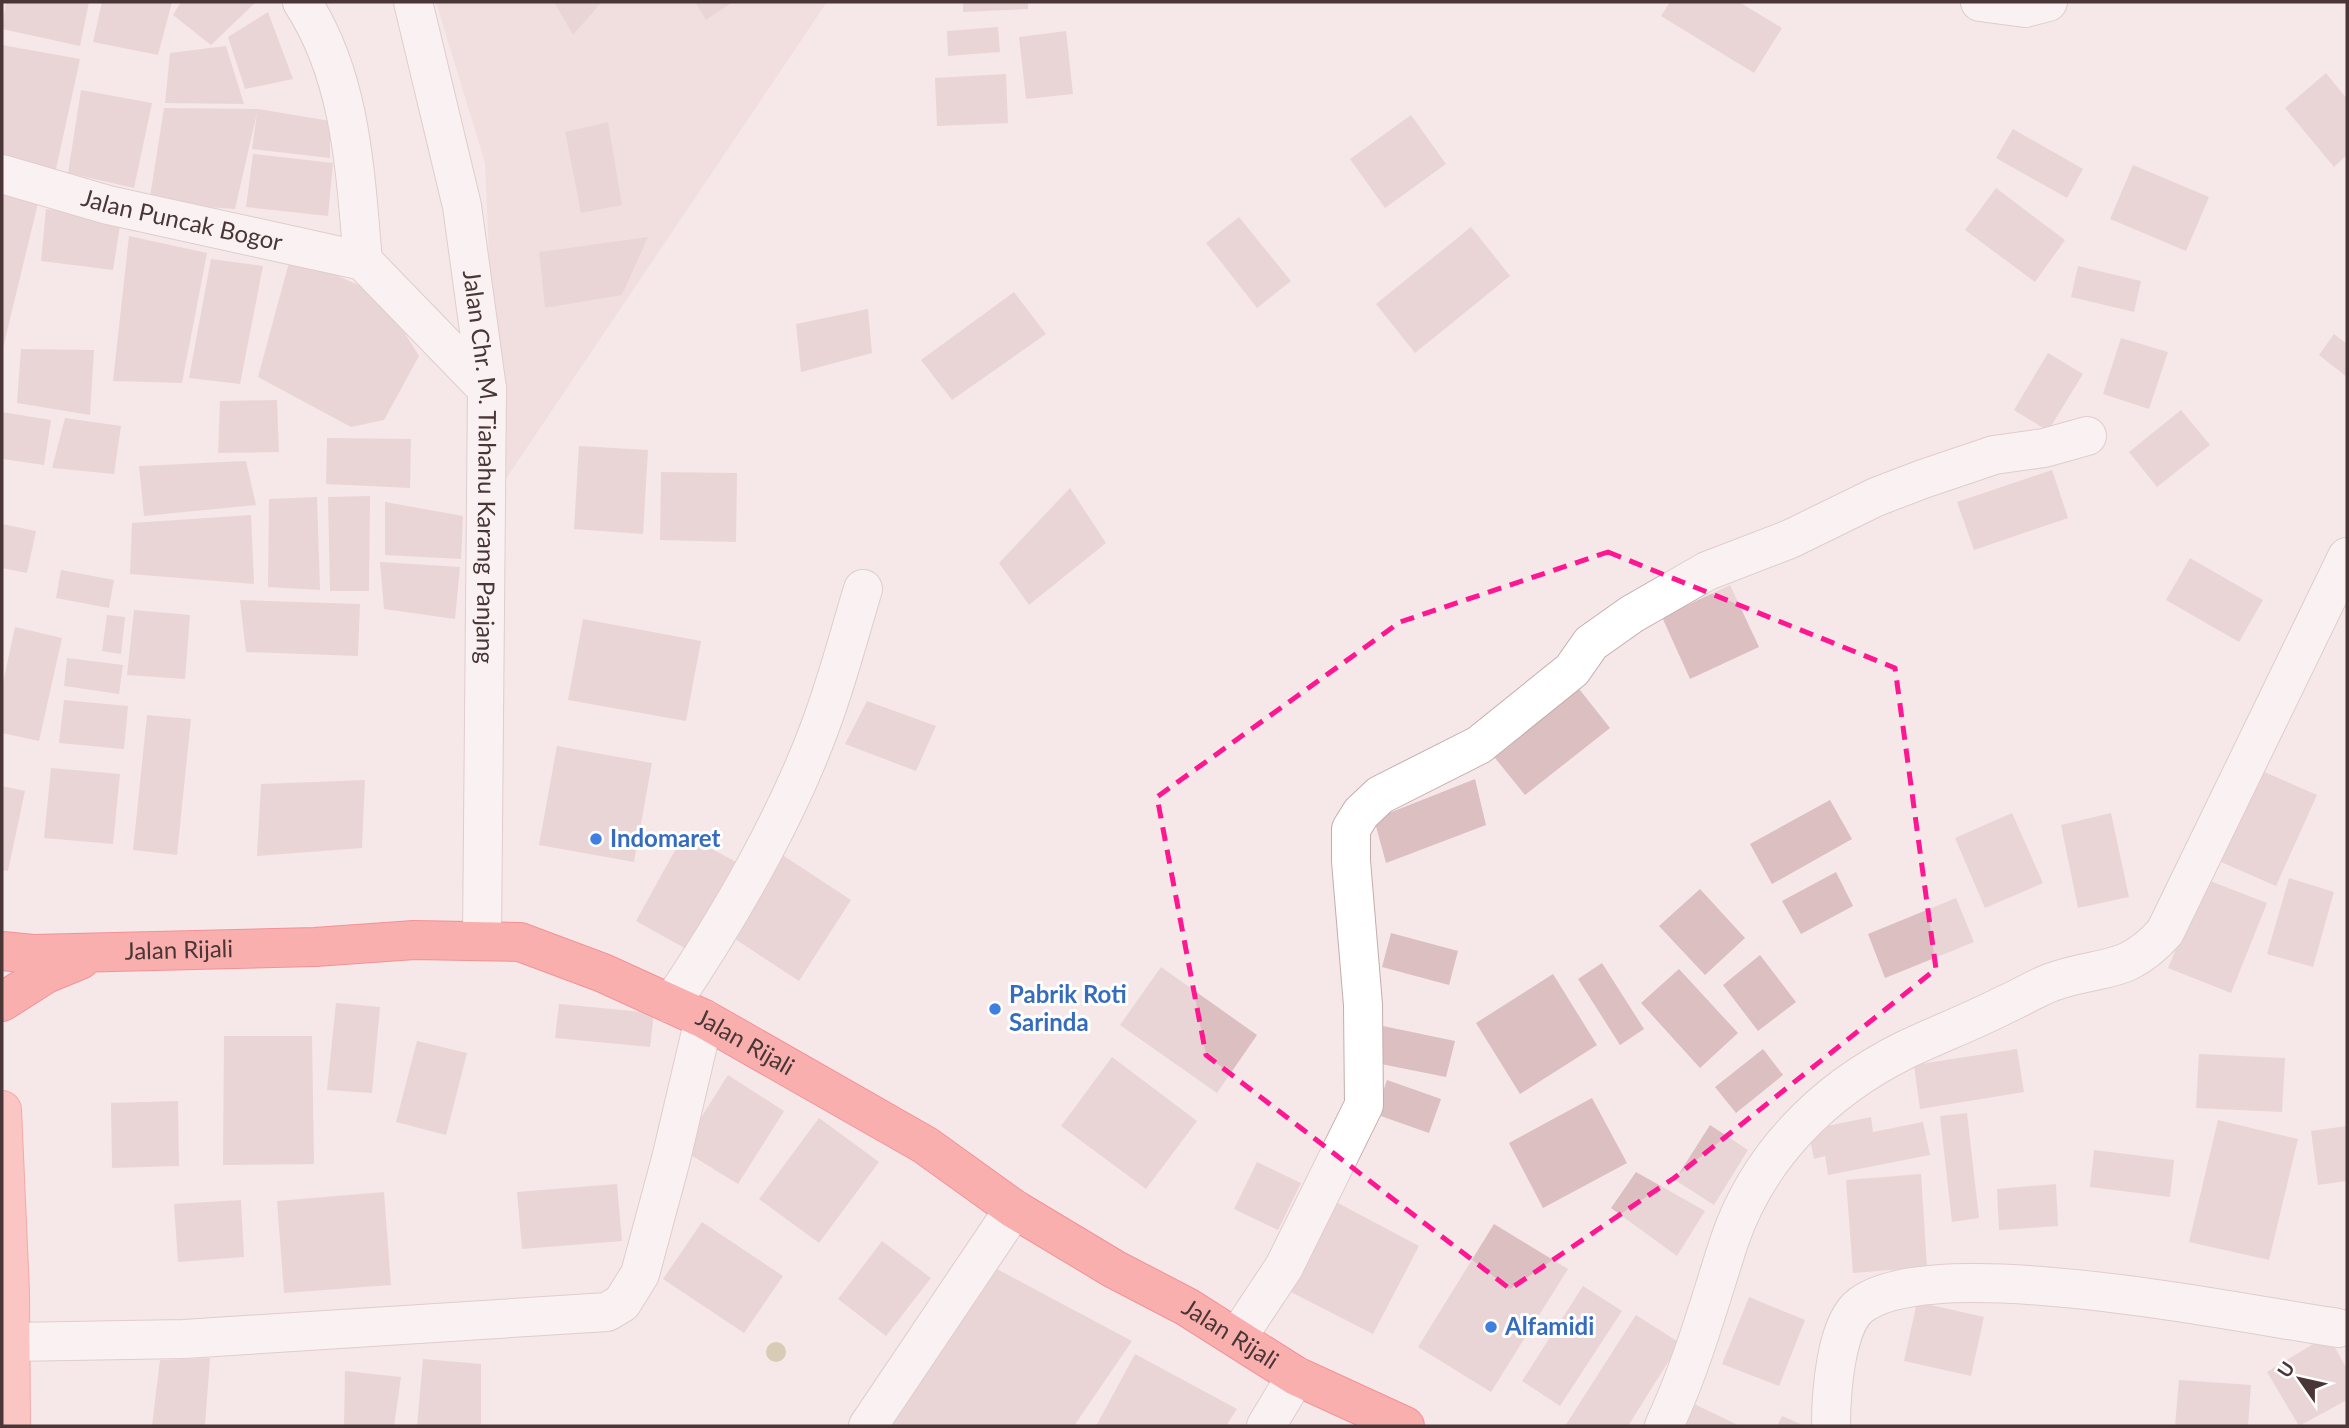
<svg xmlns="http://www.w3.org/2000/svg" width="2349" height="1428" font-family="Lato,sans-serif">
<rect width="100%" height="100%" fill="#f6e8e8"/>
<path fill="#ead6d6" d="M436 2H827L499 489 485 163Z"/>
<path fill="#dbbfc1" d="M6 2H89L80 46 2 29Z
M102 2H172L158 55 93 42Z
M181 2H256L211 45 173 15Z
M554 2H602L573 35Z
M695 2H733L706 20Z
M963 2H1028V9L963 12Z
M1670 2H1739L1782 28 1754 73 1661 16Z
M268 12 293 79 245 89 228 37Z
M998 27 1000 52 948 56 947 31Z
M1066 31 1073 94 1026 99 1019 37Z
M2 45 80 59 56 169 2 158Z
M226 46 244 104 165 103 170 53Z
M2326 73 2347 99V155L2334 167 2285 108Z
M1006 74 1008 123 937 126 935 78Z
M81 90 152 103 134 188 68 173Z
M164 108 258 109 330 121V158L252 149 257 113 235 209 149 203Z
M1411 115 1446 164 1385 208 1350 159Z
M608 122 622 205 581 213 565 132Z
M2013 129 2083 169 2067 198 1996 158Z
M253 154 333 163 328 216 246 207Z
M2133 165 2209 197 2186 251 2110 219Z
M1996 188 2065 240 2035 282 1965 230Z
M2 190 39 199 3 348H2Z
M46 209 121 219 113 270 41 261Z
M1239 217 1291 281 1257 308 1206 243Z
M1471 227 1510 276 1415 353 1376 304Z
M129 236 207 253 182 383 113 381Z
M648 237 622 295 545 308 539 252Z
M291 255 381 295 419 356 384 420 351 427 258 377Z
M211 259 263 266 240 384 189 378Z
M2078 266 2141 281 2134 312 2071 297Z
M1014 292 1046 334 952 400 921 360Z
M868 309 872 353 801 372 796 324Z
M2334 334 2347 344V377L2319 355Z
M2121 338 2168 352 2149 409 2103 394Z
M21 349 94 350 90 415 17 403Z
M2048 353 2083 374 2048 431 2014 410Z
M277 400 279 452 218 453 220 401Z
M2181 410 2210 445 2157 487 2129 452Z
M2 412 51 420 44 465 2 459Z
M65 418 121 426 114 474 52 468Z
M327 438 411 439 410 488 326 484Z
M579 446 648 450 643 534 574 529Z
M246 461 256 505 144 516 139 466Z
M2052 470 2068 518 1974 550 1957 502Z
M661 472 737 473 736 542 660 540Z
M1070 488 1106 543 1029 605 999 563Z
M370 496 369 591H330L328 497Z
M317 497 320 590 268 587 269 499Z
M385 502 463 516 461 559 385 555Z
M251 515 254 584 130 574 132 523Z
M2 524 36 531 27 573 2 568Z
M2190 558 2263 600 2239 642 2166 600Z
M380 562 460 567 455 619 384 609Z
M61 570 114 580 109 608 56 598Z
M1730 585 1759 647 1690 679 1662 617Z
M240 600 360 604 358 656 246 652Z
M134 610 190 615 185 679 127 675Z
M107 615 125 617 121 654 102 651Z
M583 619 701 641 686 721 568 700Z
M15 627 62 638 39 741 2 733V688Z
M67 658 123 665 119 694 64 686Z
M1576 685 1610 728 1525 795 1491 753Z
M64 700 128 706 124 749 59 743Z
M867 701 936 726 916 771 845 744Z
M147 715 191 719 177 855 133 850Z
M557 746 652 763 634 862 539 845Z
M2253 767 2317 795 2276 886 2212 858Z
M51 768 120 774 113 844 44 838Z
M1475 779 1486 825 1386 863 1374 819Z
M365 780 362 848 257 856 261 784Z
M2 786 25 791 8 871 2 870Z
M1830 800 1852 839 1772 884 1750 844Z
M2012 813 2043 883 1985 908 1955 838Z
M2111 813 2129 897 2078 908 2061 825Z
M684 834 738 863 690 951 636 921Z
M781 854 851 900 799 981 729 935Z
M1836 872 1853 906 1801 934 1782 901Z
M2289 878 2334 892 2313 967 2267 954Z
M2205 879 2267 903 2231 993 2168 968Z
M1700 889 1745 938 1705 975 1659 926Z
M1956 898 1974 942 1885 978 1868 934Z
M1391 933 1458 951 1449 985 1382 967Z
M1760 955 1796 1002 1758 1031 1723 985Z
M1602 963 1644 1029 1620 1045 1578 979Z
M1161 967 1257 1035 1217 1093 1120 1025Z
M1679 969 1738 1033 1700 1068 1641 1003Z
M1553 974 1597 1045 1520 1094 1476 1023Z
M336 1003 380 1007 372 1093 327 1090Z
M559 1004 654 1013 650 1047 555 1038Z
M1378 1025 1455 1041 1446 1077 1371 1062Z
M224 1036H312L314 1164 223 1165Z
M417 1041 467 1053 446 1135 396 1122Z
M1763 1049 1783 1075 1736 1113 1715 1087Z
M2017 1049 2024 1092 1920 1109 1914 1065Z
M2199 1054 2285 1058 2282 1112 2196 1108Z
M1112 1057 1197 1121 1146 1189 1061 1126Z
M728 1075 784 1111 738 1184 681 1149Z
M1387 1080 1441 1099 1429 1133 1375 1114Z
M1592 1098 1627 1163 1543 1208 1509 1143Z
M178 1101 179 1166 112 1168 111 1103Z
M1967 1113 1979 1218 1952 1222 1940 1116Z
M1871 1117 1873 1132 1923 1122 1930 1155 1828 1175 1825 1156 1814 1159 1808 1130Z
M819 1118 879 1162 819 1243 759 1199Z
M2218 1120 2298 1139 2269 1260 2189 1242Z
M1710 1125 1748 1150 1714 1205 1675 1180Z
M2347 1126V1181L2318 1185 2311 1131Z
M2094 1150 2174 1160 2170 1197 2090 1187Z
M1257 1162 1301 1183 1278 1230 1234 1209Z
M1636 1172 1705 1211 1677 1256 1611 1208Z
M1921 1174 1927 1267 1853 1273 1846 1180Z
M617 1184 622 1241 522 1249 517 1192Z
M2056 1184 2058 1226 1999 1230 1997 1189Z
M384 1192 391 1285 284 1293 277 1201Z
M241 1200 244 1257 178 1262 174 1204Z
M1336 1202 1419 1246 1373 1334 1289 1291Z
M702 1222 783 1276 744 1333 663 1279Z
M1494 1224 1568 1269 1491 1392 1418 1347Z
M882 1241 931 1278 886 1336 838 1299Z
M993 1267 1132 1341 1074 1426H891Z
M1583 1286 1622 1311 1560 1406 1522 1381Z
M1749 1297 1805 1320 1779 1386 1722 1364Z
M1917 1302 1984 1317 1971 1376 1904 1361Z
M1636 1315 1680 1343 1628 1426H1565Z
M2328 1335 2347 1369V1400L2299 1426 2267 1372Z
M1135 1354 1237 1409 1226 1426H1096Z
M210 1358 205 1426H152L160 1360Z
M423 1359 481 1364V1426H417Z
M345 1371 401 1377 394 1426H344Z
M2179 1380 2251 1385 2248 1426H2175Z
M1690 1402 1740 1426H1678Z
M1782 1416 1805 1426H1777Z"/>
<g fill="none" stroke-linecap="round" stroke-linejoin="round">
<defs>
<g id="minor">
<path d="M302 2C352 79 355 172 363 261"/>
<path id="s1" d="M413 2 462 206 487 389 482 939"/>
<path d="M1980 2 2025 8 2048 2"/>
<path id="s2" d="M2 174 108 205 363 261 487 389"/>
<path d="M671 1004C729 918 784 824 820 727 837 682 849 635 863 589"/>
<path d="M1237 1338 1284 1267 1364 1105 1363 1005 1351 861V829L1361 813 1380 795 1479 745 1572 670 1591 643 1632 614 1707 571 1790 539 1876 497 1923 479 1994 455 2044 448 2087 436"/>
<path d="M11 1342 184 1339 607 1312 622 1303 640 1274 671 1159 704 1019"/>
<path d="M868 1426 1014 1209"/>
<path d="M1266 1426 1296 1376"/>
<path d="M1664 1426C1692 1366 1709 1304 1729 1242 1758 1156 1823 1091 1903 1051 1936 1035 1971 1022 2004 1005 2020 998 2036 988 2052 982 2101 964 2125 977 2165 932L2347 557"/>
<path d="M1831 1426C1831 1396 1835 1324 1861 1305 1935 1250 2242 1314 2338 1328"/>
</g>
<path id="major" d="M2 1110 10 1292 11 1426"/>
<g id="highway">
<path id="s3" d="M2 951 33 954 315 947 414 940 520 942 603 973 704 1019 925 1145 1014 1209 1114 1269 1187 1307 1296 1376 1405 1426"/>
<path d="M2 1002 46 974 80 960"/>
</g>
</defs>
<use href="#minor" stroke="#c5adad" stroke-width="40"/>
<use href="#major" stroke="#ef5f5c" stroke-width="40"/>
<use href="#highway" stroke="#ed2b35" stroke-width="40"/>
<use href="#minor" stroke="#fff" stroke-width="38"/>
<use href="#major" stroke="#ff9b98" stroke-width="38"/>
<use href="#highway" stroke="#ff6a6c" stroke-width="38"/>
</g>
<circle fill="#b3aa7b" cx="776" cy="1352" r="10"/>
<path d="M0 0H2349V1428H0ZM1608 552 1895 668 1936 969 1674 1178 1510 1289 1206 1055 1157 797 1400 622Z" fill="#f6e8e8" fill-opacity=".55" fill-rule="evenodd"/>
<path fill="none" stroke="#ff1691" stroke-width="5" stroke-dasharray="14 9" stroke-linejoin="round" d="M1608 552 1895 668 1936 969 1674 1178 1510 1289 1206 1055 1157 797 1400 622Z"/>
<g fill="#3f7fe0" stroke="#fff" stroke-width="2.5">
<circle cx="596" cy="839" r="7"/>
<circle cx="995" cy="1009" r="7"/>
<circle cx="1491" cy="1327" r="7"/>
</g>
<g text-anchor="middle" stroke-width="6" stroke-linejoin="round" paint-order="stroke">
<g font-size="24" fill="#4a3637" stroke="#fff">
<text dy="8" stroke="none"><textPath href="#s2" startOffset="186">Jalan Puncak Bogor</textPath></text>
<text dy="8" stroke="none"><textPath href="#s1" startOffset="472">Jalan Chr. M. Tiahahu Karang Panjang</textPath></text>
<text dy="8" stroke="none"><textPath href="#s3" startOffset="177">Jalan Rijali</textPath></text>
<text dy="8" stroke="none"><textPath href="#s3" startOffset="765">Jalan Rijali</textPath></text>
<text dy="8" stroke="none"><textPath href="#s3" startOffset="1332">Jalan Rijali</textPath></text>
</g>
<g font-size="24" font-weight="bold" fill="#366cbe" stroke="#fff" text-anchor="start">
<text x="610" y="847">Indomaret</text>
<text x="1009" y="1003">Pabrik Roti<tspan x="1009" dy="28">Sarinda</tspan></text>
<text x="1505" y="1335">Alfamidi</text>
</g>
</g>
<rect width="2349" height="1428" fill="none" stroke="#4a3637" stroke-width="7"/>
<g transform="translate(2300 1379) rotate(304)" stroke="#ffffff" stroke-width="5" paint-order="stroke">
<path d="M0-5L12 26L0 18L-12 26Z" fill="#4a3637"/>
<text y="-10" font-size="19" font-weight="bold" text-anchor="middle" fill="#4a3637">U</text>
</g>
</svg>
